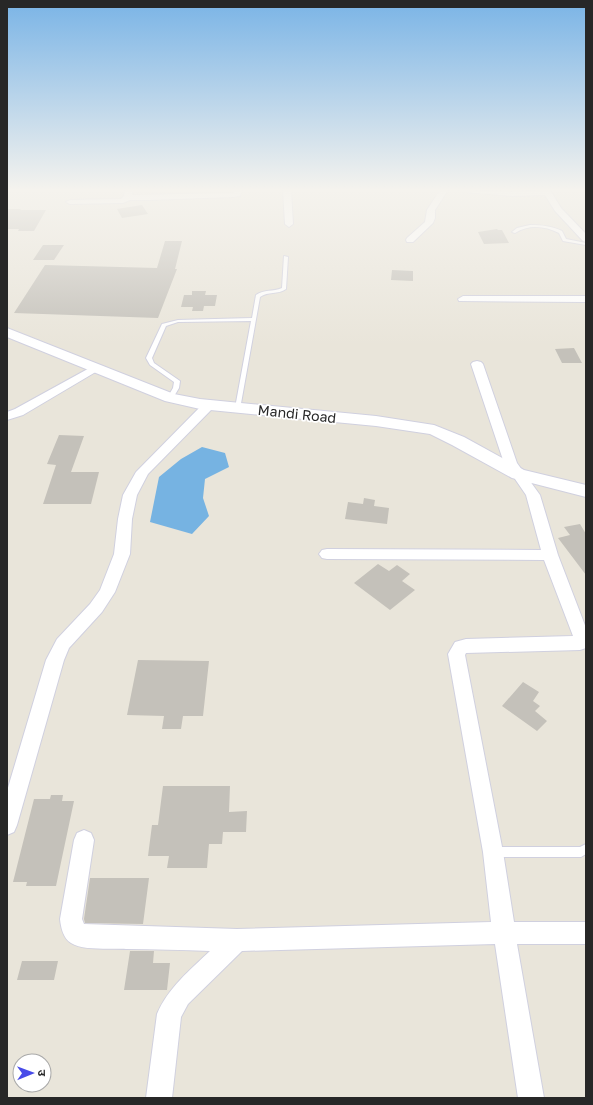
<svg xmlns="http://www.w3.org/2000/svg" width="593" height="1105" font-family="'Golos Text','Noto Sans Devanagari',sans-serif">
<rect width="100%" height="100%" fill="#e9e5da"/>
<path fill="#76b3e2" d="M202 447 225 453 229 467 205 479 203 498 209 516 192 534 150 522 159 477 181 459Z"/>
<path fill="#c4c1ba" d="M142 205 148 214 122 218 117 209Z
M7 209H21L20 210H46L34 231H18L19 229H7Z
M497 229 498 230H502L509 243 484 244 478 232Z
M165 241H182L175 269H177L158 318 14 313 45 265 157 268Z
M43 245H64L54 260H33Z
M392 270 413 271V281L391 280Z
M192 291H206L205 295H217L215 306H204L203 311H192L193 307H181L184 295H192Z
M574 348 582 363H562L555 349Z
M59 435 84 436 71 472H99L91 504H43L56 465 47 464Z
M364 498 375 500 374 506 389 508 387 524 345 519 348 502 363 504Z
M580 524 586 534V575L558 538 570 535 564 527Z
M378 564 389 571 397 565 410 574 402 581 415 590 390 610 354 583Z
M138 660 209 661 203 716H183L181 729H162L164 716 127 715Z
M523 682 539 692 533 701 540 706 535 711 547 721 537 731 502 706Z
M163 786H230L229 812 247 811 246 832H223L222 844H209L207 868H167L169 856H148L152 825H158Z
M51 795H63L62 801H74L56 886H26L27 882H13L34 799H50Z
M90 878H149L143 924 85 923 84 919Z
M130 951H154L153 963H170L167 990H124Z
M22 961H58L54 980H17Z"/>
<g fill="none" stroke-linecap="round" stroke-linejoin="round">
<defs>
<path id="service" d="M530 225C542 225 552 226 562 231L566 239 586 243V245L563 241 559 233C545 226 529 224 515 233L512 232 517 228Z
M284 256 288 257 286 289C278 295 268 291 260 297L240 409H236L235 408 251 321 178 322 166 326 152 358 154 363 180 381 179 388 173 398 172 399H168L167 398 173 388 174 382 150 365 146 358 162 324 178 320 252 318 256 295C264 289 273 292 282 288Z
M586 844V854L581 857H494L491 855 489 852 491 849 494 847H580Z"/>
<path id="minor" d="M125 190H133L132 195 233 193 234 190H242L240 196 233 197 149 200H130L123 203 70 204 66 202 70 200 121 199 124 196Z
M283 190H291L293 224 289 227 285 224Z
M440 190H448L435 210V218L433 223 413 242H407L406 240 407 238 425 222 427 210Z
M459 190 512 192 550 190 561 208 586 234V242L583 241 555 211 545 195 512 196 463 192Z
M463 296H586V302L459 301 458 299Z
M477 361 481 362 483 364 517 463 540 495 558 555 586 628V648L580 650 466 653 465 655 503 852 514 922H586V944H517L544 1098H518L495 944 242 951 188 1004 181 1017 172 1098H146L157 1014C168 988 190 970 210 951 182 950 154 949 126 949 112 948 83 951 71 943 63 938 61 928 60 919L74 840 77 833 84 830 91 833 94 840 82 919 84 924 237 929 491 922 483 852 448 654 455 642 466 639 573 636 544 560 327 559 322 558 319 554 322 550 327 549 541 550 526 495 504 463 471 364 473 362Z
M95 365 99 366 101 368 99 370 23 415 7 420V412L15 409Z
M209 401 213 402 215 405 213 408 148 474 137 495 132 519 130 554 115 592 102 612 69 648 64 660 17 825 14 832 7 835V791L46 660 57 639 90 604 100 590 114 554 118 519 123 495 136 472 205 402Z"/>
<path id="tertiary" d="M7 328 174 394 200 399 376 416 434 425 464 437 524 470 586 485V497L512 478 452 445 430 434 376 426 200 409 165 401 7 337Z"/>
</defs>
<use href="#service" stroke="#d0d0df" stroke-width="2"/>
<use href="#minor" stroke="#d0d0df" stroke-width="2"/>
<use href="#tertiary" stroke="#d0d0df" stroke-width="2"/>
<use href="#service" fill="#fff" fill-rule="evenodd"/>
<use href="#minor" fill="#fff" fill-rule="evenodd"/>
<use href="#tertiary" fill="#fff" fill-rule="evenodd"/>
</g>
<linearGradient id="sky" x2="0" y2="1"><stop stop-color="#7ab4e6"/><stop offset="0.55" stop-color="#f5f3ee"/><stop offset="1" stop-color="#f5f3ee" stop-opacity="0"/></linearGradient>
<rect width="593" height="345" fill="url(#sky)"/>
<g text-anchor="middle" stroke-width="3.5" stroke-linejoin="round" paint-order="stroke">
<g font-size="14" fill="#272727" stroke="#fff">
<text transform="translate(297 414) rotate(6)" y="5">Mandi Road</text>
</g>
</g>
<rect width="593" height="1105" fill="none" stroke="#272727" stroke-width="16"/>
<g transform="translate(32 1073) rotate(89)"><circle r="19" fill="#ffffff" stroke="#a9a9a9"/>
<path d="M0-3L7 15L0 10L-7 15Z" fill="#484be8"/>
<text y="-6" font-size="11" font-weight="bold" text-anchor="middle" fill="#272727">उ</text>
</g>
</svg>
